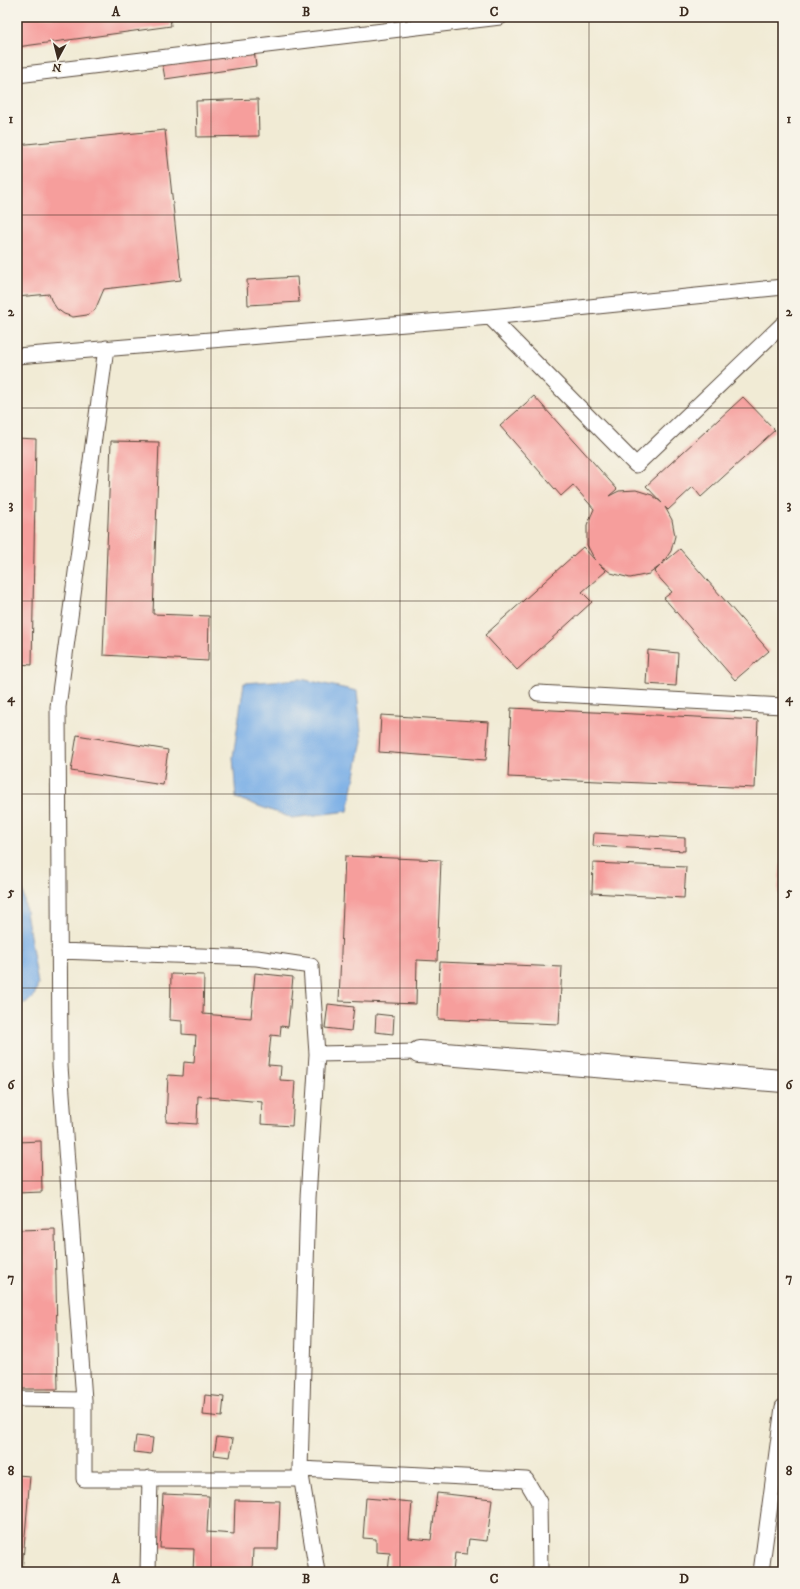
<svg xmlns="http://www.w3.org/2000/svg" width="800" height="1589" font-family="'IM FELL DW Pica',serif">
<rect width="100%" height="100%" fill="#f7f3e8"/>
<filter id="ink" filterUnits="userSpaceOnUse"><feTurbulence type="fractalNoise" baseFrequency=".025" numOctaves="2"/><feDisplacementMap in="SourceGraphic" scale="8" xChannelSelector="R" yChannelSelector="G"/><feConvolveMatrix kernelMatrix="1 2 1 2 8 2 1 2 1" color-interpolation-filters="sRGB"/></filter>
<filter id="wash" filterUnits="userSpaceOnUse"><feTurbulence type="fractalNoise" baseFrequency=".012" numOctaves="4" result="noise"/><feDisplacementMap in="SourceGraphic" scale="16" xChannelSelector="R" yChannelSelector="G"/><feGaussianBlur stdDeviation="0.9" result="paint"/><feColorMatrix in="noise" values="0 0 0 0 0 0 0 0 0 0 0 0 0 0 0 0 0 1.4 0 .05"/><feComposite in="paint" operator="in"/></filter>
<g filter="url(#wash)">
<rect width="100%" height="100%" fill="#f1ebd5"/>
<path fill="#78ade6" stroke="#5a6c82" d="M301 679 357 691 362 741 348 811 292 818 236 798 233 757 244 683Z
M17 857 38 984C35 996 31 1004 17 1004Z"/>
<g id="blocks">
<path fill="#f69e9c" d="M17 17H170L171 26 17 47Z
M254 49 256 66 165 79 162 61Z
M258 99 259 136 197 137 196 101Z
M165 130 181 280 104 289 95 310 87 315 73 317 64 314 57 309 51 300 49 294 17 297V145Z
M297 277 299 302 248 305 247 280Z
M534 396 617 489 609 496 619 491 636 490 652 495 662 503 646 486 743 397 775 430 701 497 693 487 668 510 665 507 672 520 675 536 671 551 662 564 680 549 769 651 735 680 664 598 672 592 654 572 660 566 649 574 630 578 611 573 599 564 606 571 582 592 592 602 517 670 485 635 583 547 595 560 587 545V525L594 509 573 485 561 496 500 426Z
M17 438 36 439 32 665 17 664Z
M111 441 159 442 153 614 209 616 208 661 103 655Z
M648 650 678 653 676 686 646 684Z
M511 708 758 720 755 788 508 777Z
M381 715 489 722 486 760 379 752Z
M77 735 168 750 163 785 71 771Z
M594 833 685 838V851L593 846Z
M345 856 441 860 437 961 417 960 416 1004 339 1001Z
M593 863 686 867 684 898 592 893Z
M781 864H783V893H778Z
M440 962 562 967 559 1024 438 1019Z
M255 973 293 977 288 1027 281 1026 280 1036 271 1035 268 1065 281 1066 280 1080 295 1081 292 1126 261 1124 262 1102 198 1096 197 1124 166 1122 168 1075 183 1076 184 1062 194 1063 196 1035 182 1034V1021L170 1020 171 974 204 975 203 1014 251 1018Z
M328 1004 354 1007 351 1031 325 1028Z
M376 1014 394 1016 393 1034 375 1032Z
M41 1141 42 1192 17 1193V1142Z
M55 1229 58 1389H17V1230Z
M205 1395 224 1397 222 1417 203 1415Z
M136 1436 153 1438 151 1454 134 1452Z
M217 1437 233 1439 230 1457 214 1455Z
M17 1475 30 1476 22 1572H17Z
M437 1493 492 1499 487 1541 469 1539 467 1554 455 1553 453 1572H388L390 1553 376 1552V1539L363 1538 366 1498 412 1502 409 1538 431 1540Z
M163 1494 209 1496 207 1532 234 1534 235 1500 280 1501 278 1549H253L252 1572H193L194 1549 160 1548Z"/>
</g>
</g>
<g filter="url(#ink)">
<use href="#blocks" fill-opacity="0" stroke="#564739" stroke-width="1"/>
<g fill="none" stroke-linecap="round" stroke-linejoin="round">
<defs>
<path id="service" d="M17 75 500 17
M490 317 636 465 783 324
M106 348 58 707 60 1066 84 1400V1479H301
M17 356 490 317 783 287
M538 693 783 706
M59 951 257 958 311 966 317 1054 308 1198 300 1469 317 1572
M317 1054 419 1052
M17 1399 84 1400
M300 1469 526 1480 539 1502 540 1572
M148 1572 150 1478
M761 1572 783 1407"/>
<path id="minor" d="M419 1052 783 1081"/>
</defs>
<use href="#service" stroke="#564739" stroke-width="17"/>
<use href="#minor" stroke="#564739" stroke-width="24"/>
<use href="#service" stroke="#fff" stroke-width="15"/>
<use href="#minor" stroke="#fff" stroke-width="22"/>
</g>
</g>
<path fill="none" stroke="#3b2a1e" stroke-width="1" stroke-opacity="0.55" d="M211 17V1572M400 17V1572M589 17V1572M17 215H783M17 408H783M17 601H783M17 794H783M17 988H783M17 1181H783M17 1374H783"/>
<rect width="800" height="1589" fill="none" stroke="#f7f3e8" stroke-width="44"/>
<g transform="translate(58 58) rotate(187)" stroke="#f7f3e8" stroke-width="3" paint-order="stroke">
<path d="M0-3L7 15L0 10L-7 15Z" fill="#3b2a1e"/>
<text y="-6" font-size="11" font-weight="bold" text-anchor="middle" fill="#3b2a1e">N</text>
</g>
<rect x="22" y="22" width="756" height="1545" fill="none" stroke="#3b2a1e" stroke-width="1.5"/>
<g font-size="13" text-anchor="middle" font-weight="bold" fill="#3b2a1e">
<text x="116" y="16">A</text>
<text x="306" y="16">B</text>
<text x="494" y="16">C</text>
<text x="684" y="16">D</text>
<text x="11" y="123">1</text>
<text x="789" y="123">1</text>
<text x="11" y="316">2</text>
<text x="789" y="316">2</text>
<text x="11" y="509">3</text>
<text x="789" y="509">3</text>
<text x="11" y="702">4</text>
<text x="789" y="702">4</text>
<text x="11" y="896">5</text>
<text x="789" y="896">5</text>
<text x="11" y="1089">6</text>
<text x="789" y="1089">6</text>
<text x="11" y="1282">7</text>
<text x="789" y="1282">7</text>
<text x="11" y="1475">8</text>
<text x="789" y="1475">8</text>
<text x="116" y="1583">A</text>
<text x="306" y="1583">B</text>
<text x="494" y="1583">C</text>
<text x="684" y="1583">D</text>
</g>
</svg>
